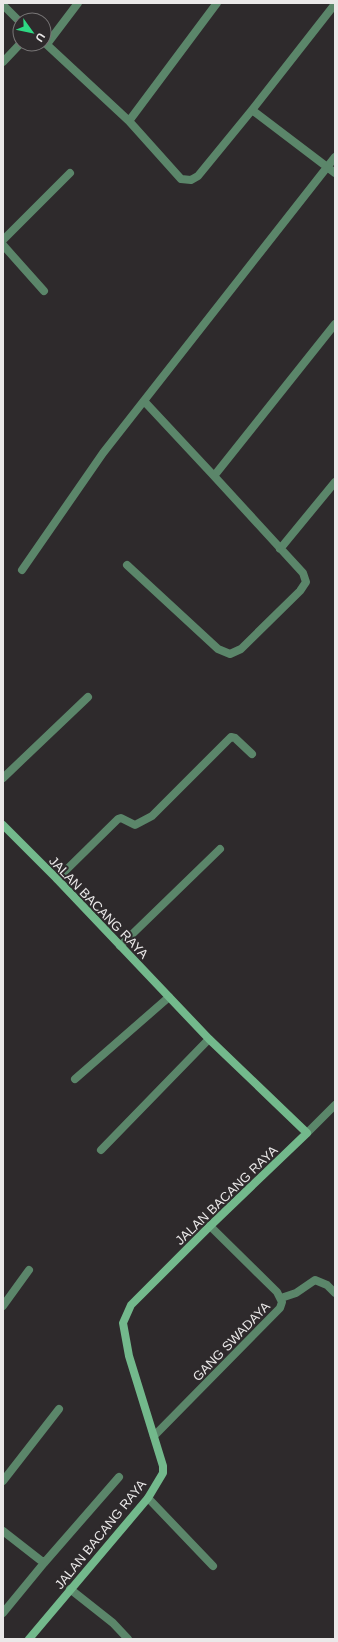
<svg xmlns="http://www.w3.org/2000/svg" width="338" height="1642" font-family="Arial,sans-serif">
<rect width="100%" height="100%" fill="#2e2a2c"/>
<g fill="none" stroke-linecap="round" stroke-linejoin="round">
<path stroke="#5b866a" stroke-width="8" d="M101 1150 209 1039"/>
<path stroke="#5b866a" stroke-width="8" d="M3 5 20 22
M44 42 129 121 181 179 191 180 198 176 252 110 335 4
M47 44 78 3
M3 62 20 44
M252 110 335 173
M129 121 217 3
M3 240 70 173
M3 245 44 291
M144 401 214 476 335 324
M280 549 335 482
M127 565 218 649 230 654 241 649 300 591 306 582 303 573 214 476
M22 570 103 453 335 157
M3 778 88 697
M57 879 118 819 121 818 135 825 152 816 231 737 235 738 252 754
M120 946 220 849
M75 1079 169 997
M307 1133 335 1105
M281 1298 296 1293 315 1280 327 1285 335 1293
M3 1306 29 1270
M154 1436 280 1308 282 1302 277 1292 210 1226
M3 1481 59 1409
M148 1498 213 1566
M3 1531 44 1563
M70 1589 113 1623 128 1639
M3 1613 44 1563 119 1477"/>
<path stroke="#73b98c" stroke-width="8" d="M3 825 57 879 209 1039 307 1133 210 1226 131 1305 123 1323 129 1356 163 1466V1473L148 1498 29 1639"/>
</g>
<g text-anchor="middle" stroke-width="4" stroke-linejoin="round" paint-order="stroke">
<g font-size="13" fill="#eae8e8" stroke="#2e2a2c">
<text transform="translate(99 907) rotate(46)" y="5">JALAN BACANG RAYA</text>
<text transform="translate(226 1195) rotate(-44)" y="5">JALAN BACANG RAYA</text>
<text transform="translate(231 1341) rotate(-46)" y="5">GANG SWADAYA</text>
<text transform="translate(100 1534) rotate(-51)" y="5">JALAN BACANG RAYA</text>
</g>
</g>
<rect width="338" height="1642" fill="none" stroke="#eae8e8" stroke-width="8"/>
<g transform="translate(32 32) rotate(123)"><circle r="19" fill="#2e2a2c" stroke="#797677"/>
<path d="M0-3L7 15L0 10L-7 15Z" fill="#2ed883"/>
<text y="-6" font-size="11" font-weight="bold" text-anchor="middle" fill="#eae8e8">U</text>
</g>
</svg>
